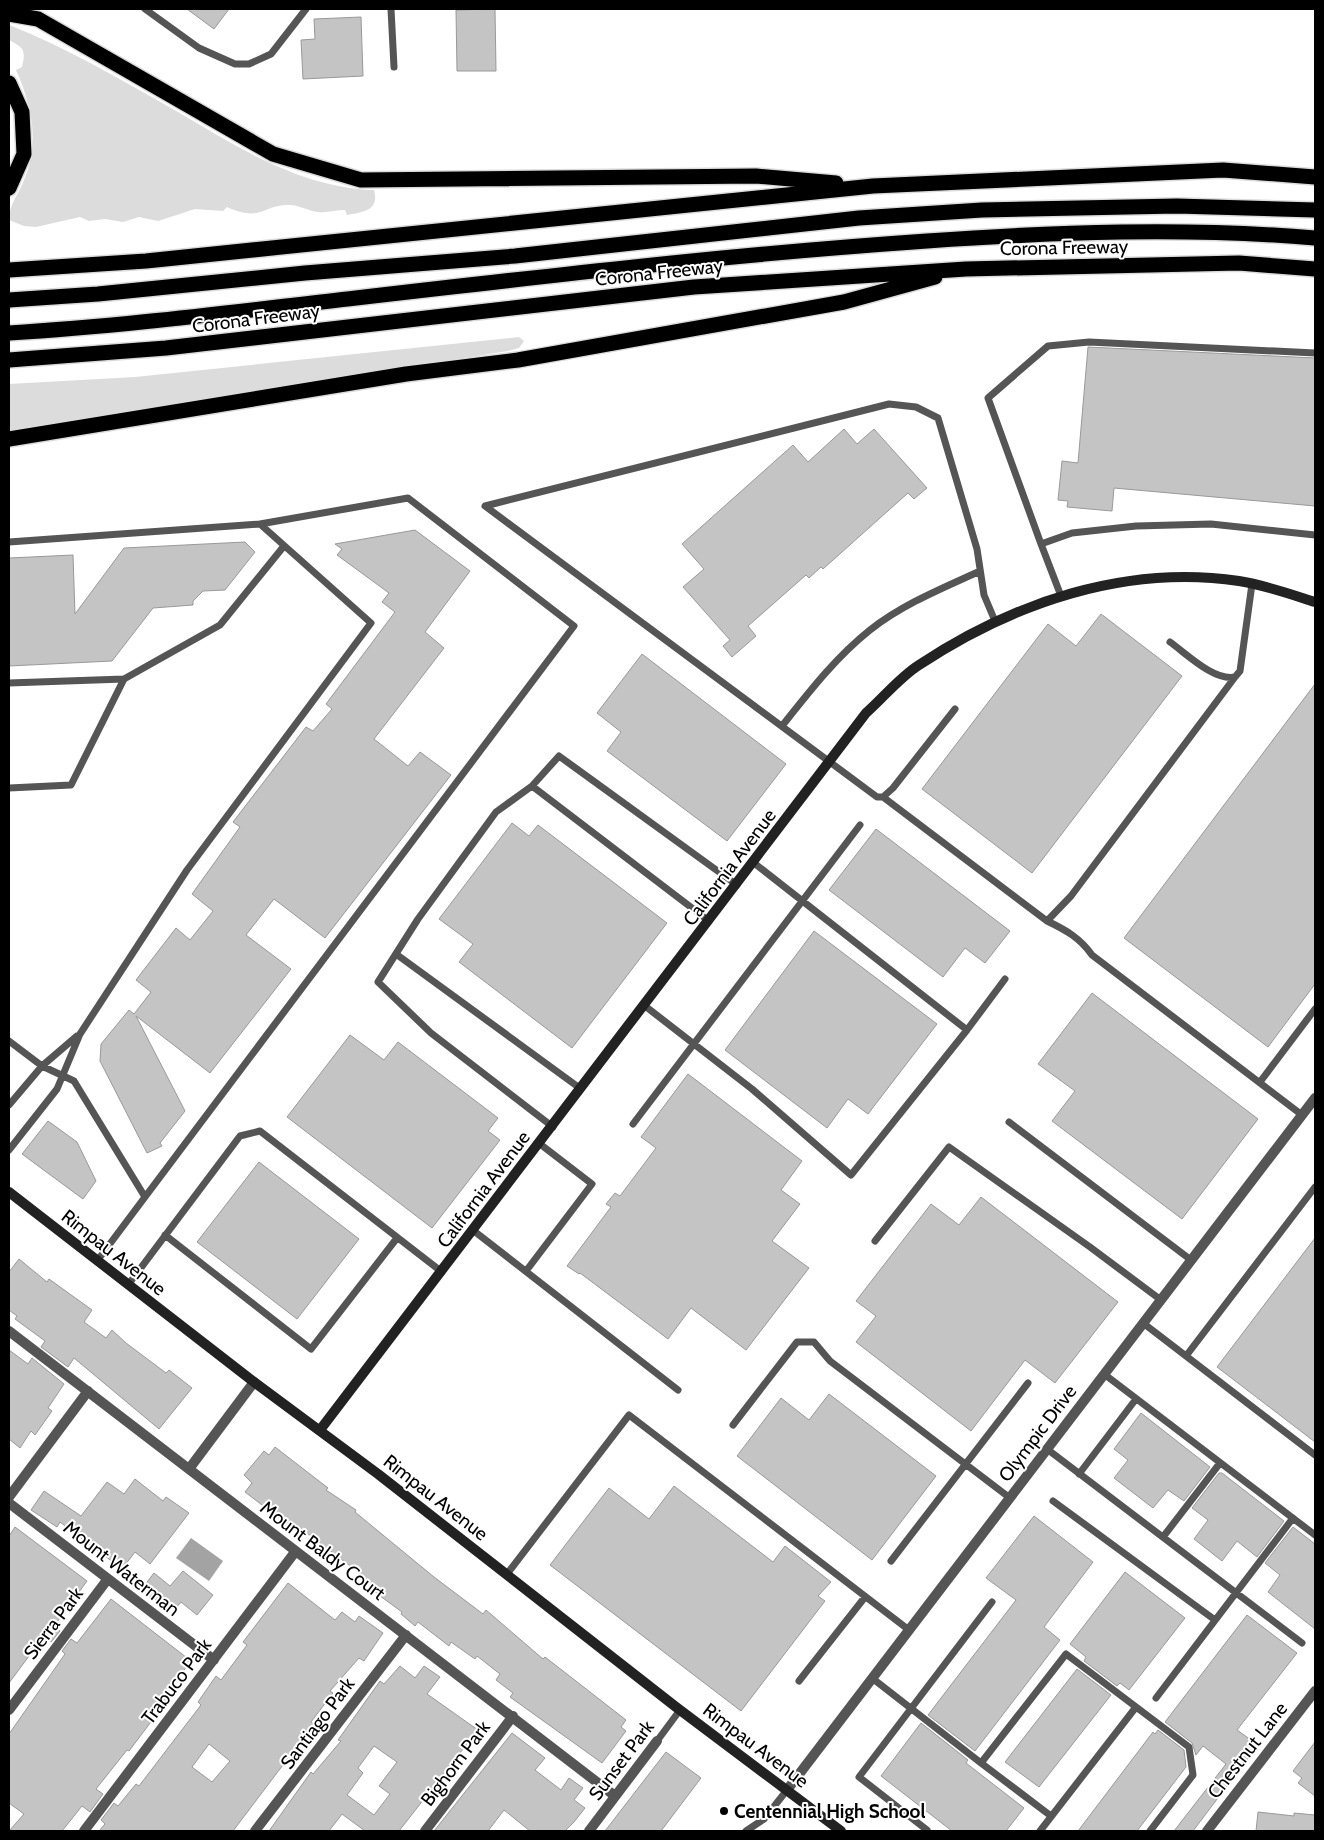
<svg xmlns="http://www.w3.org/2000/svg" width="1324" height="1840" font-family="Cabin,sans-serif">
<rect width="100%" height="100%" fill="#fff"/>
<path fill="#dcdcdc" d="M9 25C68 48 123 81 178 112 239 148 302 188 374 190 380 211 362 212 347 215L345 210C337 210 327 213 318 212 309 211 301 206 291 205 261 204 263 223 227 207L223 211 195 209 158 221 139 217 123 222 105 219 89 221 80 217 36 227 24 226 9 220C9 204 19 194 24 180 40 143 32 106 16 70L22 67C26 49 24 48 9 40Z
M519 337 524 341 519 348 508 351 9 430V384L135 377Z"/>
<path fill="#a3a3a3" d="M191 1538 223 1561 209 1581 176 1558Z"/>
<path fill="#c4c4c4" stroke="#999" fill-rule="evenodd" d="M187 9H229L214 29Z
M495 9 496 71H457L456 10Z
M361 17 363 76 303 79 301 40 315 39 314 19Z
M1088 347 1315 358V506L1114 488 1112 511 1067 507 1068 501 1058 500 1062 461 1078 463Z
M844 429 857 444 874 429 927 488 914 499 908 493 823 569 821 567 809 578 806 575 748 626 756 636 732 657 723 646 730 640 683 587 704 569 682 544 793 445 808 462Z
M415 530 470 571 425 632 444 648 374 739 408 766 420 752 451 775 325 938 274 899 246 935 291 969 210 1073 136 1016 185 1111 160 1143 162 1146 147 1153 100 1061 101 1044 129 1010 134 1014 151 992 136 980 176 928 190 940 213 911 192 894 240 827 233 822 306 727 313 731 332 709 326 704 395 612 382 602 389 593 337 555 342 549 335 544Z
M245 542 255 552 225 590 203 591 193 601V605L153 608 112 661 9 666V558L73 555 75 614 124 548Z
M1101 614 1182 676 1032 873 922 789 1048 624 1076 646Z
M642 654 786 764 727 841 607 751 621 732 597 713Z
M1315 684V984L1268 1047 1124 938Z
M512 823 529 836 538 825 667 923 572 1048 459 962 473 944 439 919Z
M876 829 1010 931 985 963 965 948 943 977 829 890Z
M814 931 937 1024 868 1114 848 1099 827 1128 725 1050Z
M1092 993 1258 1119 1182 1219 1052 1121 1075 1091 1038 1064Z
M350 1035 384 1060 398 1042 498 1118 488 1131 500 1140 432 1228 287 1117Z
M688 1074 802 1161 781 1190 800 1204 772 1241 809 1268 746 1350 691 1308 668 1339 580 1273 579 1274 567 1266 611 1207 606 1204 615 1193 620 1196 656 1148 641 1137Z
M48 1121 77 1142 96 1181 83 1199 22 1154Z
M259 1162 359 1239 297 1319 197 1242Z
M981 1197 1118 1302 1055 1383 1025 1360 971 1431 856 1342 876 1316 856 1301 931 1204 959 1225Z
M1315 1238V1442L1217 1367Z
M19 1259 47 1282 49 1279 92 1310 84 1322 106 1338 112 1330 126 1343 166 1373 169 1370 192 1388 159 1429 74 1358 68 1367 41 1347 45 1341 15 1319 17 1316 9 1310V1272Z
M9 1350 28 1364 32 1358 64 1384 48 1408 52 1411 35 1435 31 1431 20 1448 9 1439Z
M829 1394 936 1476 872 1560 737 1456 781 1398 809 1420Z
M1141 1413 1210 1467 1184 1501 1168 1490 1153 1508 1114 1478 1128 1460 1114 1449Z
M275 1447 328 1488 326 1490 356 1510 355 1512 434 1577 483 1614 486 1610 543 1659 545 1657 626 1720 621 1727 626 1731 602 1763 510 1697 513 1693 496 1680 500 1674 477 1656 475 1659 451 1642 449 1646 418 1622 415 1626 401 1614 402 1612 372 1590 375 1586 362 1575 299 1527 296 1531 245 1492 252 1483 244 1475 264 1451 269 1455Z
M1219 1473H1222L1284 1521 1257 1557 1237 1541 1222 1561 1194 1539 1208 1520 1192 1508Z
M135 1479 163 1501 166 1497 189 1513 150 1564 135 1552 122 1569 60 1522 57 1527 31 1510 44 1491 81 1516 107 1482 124 1494Z
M674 1486 773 1562 785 1546 831 1582 818 1596 825 1601 741 1711 550 1565 609 1488 649 1519Z
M1034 1516 1093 1562 1044 1627 1060 1640 975 1751 928 1715 1016 1600 986 1578Z
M15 1527 87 1581 54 1626 60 1631 51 1642 44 1636 9 1683V1536Z
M1293 1527 1315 1544V1629L1268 1592 1280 1575 1265 1563Z
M183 1571 213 1595 197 1615 181 1602 176 1608 165 1598 161 1604 141 1590 154 1573 170 1586Z
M1125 1572 1185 1618 1129 1690 1120 1683 1117 1686 1084 1661 1086 1657 1070 1644Z
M288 1583 335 1620 342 1612 355 1622 359 1616 383 1633 364 1661 359 1658 330 1691 333 1693 311 1722 314 1724 233 1831H99L105 1824 101 1820 114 1803 118 1806 136 1784 139 1786 201 1705 198 1702 216 1676 221 1680 247 1645 243 1642ZM209 1744 230 1761 212 1782 192 1767Z
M111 1599 191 1661 168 1691 172 1694 129 1751 127 1750 96 1789 103 1794 90 1812 82 1806 62 1831H9L24 1814 9 1803V1734L65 1654 62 1651 71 1639 77 1643Z
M1247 1615 1297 1653 1237 1730 1258 1745 1193 1831H1174L1226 1764 1203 1746 1196 1755 1192 1743 1165 1722Z
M400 1666 415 1678 424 1666 440 1677 427 1694 478 1730 399 1831H365L342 1814 329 1831H269L311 1772 313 1774 341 1741 338 1740 380 1681 384 1684ZM374 1746 397 1762 379 1786 390 1794 374 1815 347 1795 363 1773 358 1768Z
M1077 1669 1111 1695 1039 1787 1005 1762Z
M921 1723 968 1760 966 1763 1024 1808 1006 1831H952L881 1776Z
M1158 1730 1184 1750 1186 1767 1137 1831H1078L1153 1732 1155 1734Z
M512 1733 545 1758 535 1770 561 1790 569 1778 583 1788 574 1800 585 1808 574 1822 565 1831H530L504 1810 488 1831H434Z
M1315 1742V1796L1298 1783 1302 1778 1293 1771Z
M666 1752 701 1778 661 1831H605Z
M1258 1812 1294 1816V1813L1315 1815V1831H1256Z"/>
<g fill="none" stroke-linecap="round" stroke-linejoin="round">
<defs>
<path id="highway" d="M9 14 38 19 273 154 361 180 756 176 836 183
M9 83 22 112 24 154 9 188
M9 270 146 261 873 186 1223 170 1315 177
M9 300 98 294 305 273 515 256 859 218 982 210 1177 206 1315 210
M9 333C125 326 240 311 356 298 546 276 736 254 927 241 1057 232 1185 227 1315 238
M9 360 166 348 694 287 966 269 1239 263 1315 269
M9 439 406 374 518 360 844 302 935 277"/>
</defs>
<use href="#highway" stroke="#dbdbdb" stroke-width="18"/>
<path stroke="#555" stroke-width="7" d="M145 9 199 48 235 64H249L271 54 306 9
M391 9 394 67
M9 542 260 524 371 623 187 870 80 1034 57 1089 9 1150
M1041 544 988 398 1048 346 1089 342 1315 353
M1061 596 1041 544 1072 533 1136 526 1211 524 1315 535
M1170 642C1188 655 1214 681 1235 677L1240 671 1252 584
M9 683 124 679 220 625 284 546
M955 709 893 788 883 797H877L485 506 889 404 916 407 938 418 977 549 984 595 995 621
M782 726C809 692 836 657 870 630 903 604 943 588 980 571
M532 786 559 756 737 885
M9 788 71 785 124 679
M883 797 1047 921 1071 896 1235 677
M1047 921C1066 930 1080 938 1092 955L1302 1115
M396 954 581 1089
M645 1006 752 1089 851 1175 967 1030 754 863
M967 1030 1005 979
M9 1041 42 1066 74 1081 145 1197 97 1261
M1260 1082 1315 1009
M9 1105 42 1066 77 1036
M1009 1122 1191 1260
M633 1124 860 825
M553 1127 431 1033 378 982 418 919 496 812 532 786 709 921
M145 1197 574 626 408 498 260 524
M474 1231 678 1390
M165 1235 311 1349 397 1238
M875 1241 949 1147 1090 1247 1161 1300
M526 1271 592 1184 540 1144
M128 1285 240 1136 260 1131 442 1272
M1143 1323 1315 1455
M1186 1356 1315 1187
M1104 1374 1315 1535
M733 1425 797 1342H814L830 1361 1010 1498
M1047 1449 1302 1643
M1079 1474 1136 1399
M1053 1501 1215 1620
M1163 1537 1220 1463
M891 1561 1028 1383
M507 1574 629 1415 909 1630
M872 1678 981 1763 1066 1654 1189 1747 1193 1775 1150 1831
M799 1681 865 1597
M1156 1698 1293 1518
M657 1741 680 1710
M981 1763 1051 1816
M927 1830 859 1777 992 1602
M746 1831 764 1819 787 1790
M1040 1831 1136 1707"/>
<path stroke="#555" stroke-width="10" d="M9 1331 615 1796
M189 1469 254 1382
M9 1497 88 1391
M9 1503 214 1660
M9 1710 107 1580
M787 1790 1315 1098
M84 1831 295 1552
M255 1831 406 1635
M425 1831 513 1716
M589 1831 657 1741
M1207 1831 1315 1691"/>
<path stroke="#222" stroke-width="10" d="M9 1192 254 1382 378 1474 676 1707 841 1831
M320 1430 866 713C883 698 900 677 919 665 1013 603 1125 564 1239 581 1265 585 1290 594 1315 602"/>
<use href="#highway" stroke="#000" stroke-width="15"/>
</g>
<circle fill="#000" stroke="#fff" stroke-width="2" cx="724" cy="1811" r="5"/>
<g text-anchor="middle" stroke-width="4" stroke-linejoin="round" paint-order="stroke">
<g font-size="19" fill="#000" stroke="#fff">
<text transform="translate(1064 247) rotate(-1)" y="7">Corona Freeway</text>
<text transform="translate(659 272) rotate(-6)" y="7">Corona Freeway</text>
<text transform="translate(256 318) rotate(-7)" y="7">Corona Freeway</text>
<text transform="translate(729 867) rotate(-53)" y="7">California Avenue</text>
<text transform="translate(483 1189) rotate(-53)" y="7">California Avenue</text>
<text transform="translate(114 1252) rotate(38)" y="7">Rimpau Avenue</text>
<text transform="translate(1037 1433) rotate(-53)" y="7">Olympic Drive</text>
<text transform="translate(436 1497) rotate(38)" y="7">Rimpau Avenue</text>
<text transform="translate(323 1550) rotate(37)" y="7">Mount Baldy Court</text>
<text transform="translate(122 1568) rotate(38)" y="7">Mount Waterman</text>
<text transform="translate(53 1623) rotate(-53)" y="7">Sierra Park</text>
<text transform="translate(176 1681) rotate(-53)" y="7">Trabuco Park</text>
<text transform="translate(317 1723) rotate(-53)" y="7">Santiago Park</text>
<text transform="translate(756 1745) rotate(37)" y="7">Rimpau Avenue</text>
<text transform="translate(1247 1750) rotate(-52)" y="7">Chestnut Lane</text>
<text transform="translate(621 1760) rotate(-53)" y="7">Sunset Park</text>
<text transform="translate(455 1763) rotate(-53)" y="7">Bighorn Park</text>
</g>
<g font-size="19" font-weight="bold" fill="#000" stroke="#fff" text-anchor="start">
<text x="734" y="1818">Centennial High School</text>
</g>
</g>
<rect width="1324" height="1840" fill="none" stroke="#000000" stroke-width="20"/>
</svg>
